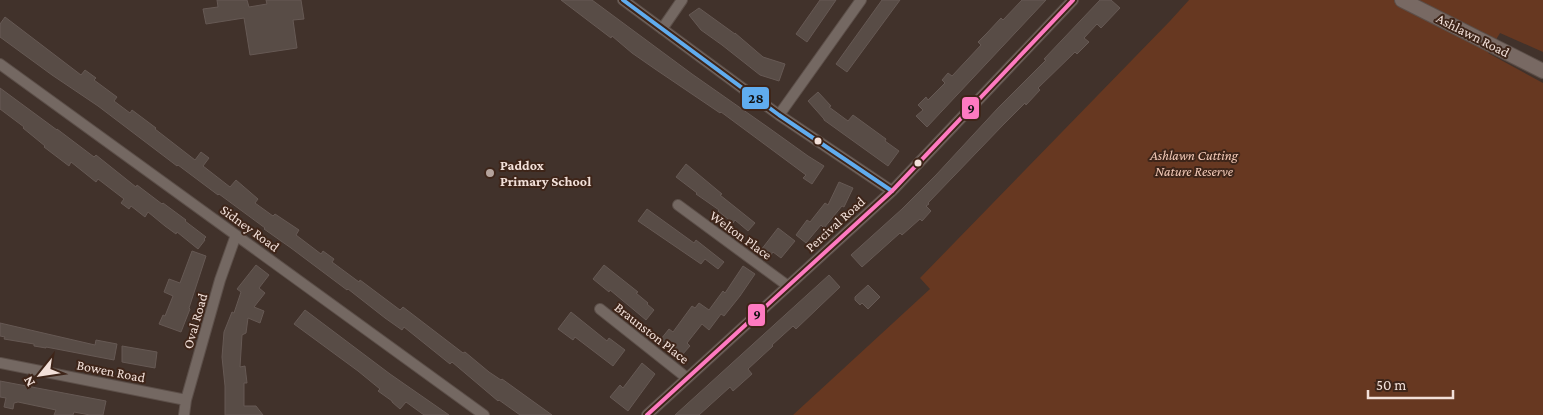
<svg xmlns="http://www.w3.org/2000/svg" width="1543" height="415" font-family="'Crimson Pro',serif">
<rect width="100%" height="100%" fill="#41322b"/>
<path fill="#673821" d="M1189 0H1543V52L1500 33 1488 53 1543 83V415H793L930 289 920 278 1170 21Z"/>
<path fill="#584c46" stroke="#665954" d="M217 0H247L249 7 267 4 266 0H301L304 19 293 20 297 48 250 55 244 18 206 24 203 9 218 7Z
M561 0H592L692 74 769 128 808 156 824 166 812 184 803 178 806 175 771 149 721 112 720 113 655 69 632 53 612 36 611 38Z
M820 0H836L807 42 796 34Z
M882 0H900L847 72 836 64Z
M1022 0H1046L927 127 916 116 923 110 918 105 926 97 928 100 945 83 942 80 948 73 952 76 981 45 978 42 987 33 1001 18 1003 20Z
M1100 0H1111L1120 8 1101 28 1097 24 1084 38 1089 42 1077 54 1075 52 1038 88 1040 90 1026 105 1025 103 1003 125 928 203 929 204 926 206 931 211 922 221 920 219 902 235 900 233 862 267 851 255 902 209 936 175 998 108 1046 60 1044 59Z
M699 8 735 34V33L763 57 785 64 779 81 760 75 722 45 701 30 689 15Z
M5 17 81 75 85 70 96 78 94 80 117 97 114 101 130 113 132 110 156 128 155 129 195 160 201 152 209 158 203 166 230 187 236 180 258 199 255 203 273 216 275 214 299 230 296 235 321 254 323 251 334 259 332 262 359 282 360 280 400 310 403 307 463 353 465 352 489 372 501 380 502 379 552 415H520L499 400 498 401 452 362 450 364 404 327 402 330 385 318 348 289 347 290 291 248 264 229 265 228 219 194 218 195 178 165 177 166 98 106 52 75 0 37V24Z
M0 88 57 130V129L94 157 96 155 136 187 137 185 162 204 163 203 186 220 185 221 206 237 204 239 205 240 198 249 177 232 176 234 165 226 148 212 145 217 131 206 129 209 121 203 124 199 98 179 96 182 71 162 69 166 44 147 45 146 23 128 24 127 0 109Z
M818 92 831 106 829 107 848 121 853 115 886 139 885 141 899 151 888 166 824 120V119L808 101Z
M686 164 722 194 720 195 755 223 748 231 735 220 733 223 718 211 719 210 696 194 697 193 676 177Z
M839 182 853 188 844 207 842 206 824 228 821 225 806 243 796 235 807 220 810 222 825 203 828 205Z
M647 209 694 243 696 240 724 262 718 269 705 259 701 264 638 221Z
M778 228 795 241 781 258 773 252 770 256 761 250Z
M192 251 206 256 189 308 190 309 181 332 159 324 163 315 165 316 173 296 164 292 169 279 180 283Z
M256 265 269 275 259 288 265 293 254 307 264 311 260 323 248 318 246 333 242 335 240 367 245 366 247 383H244V406H256L263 415H225V386L222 357 224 332 232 312 234 313 241 292 237 289Z
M604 265 638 292 636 293 648 303 647 304 654 310 646 320 610 290 609 292 593 279Z
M743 266 755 274 740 296 724 316 721 314 709 330 702 324 687 343 690 346 682 355 661 339 669 329 673 332 692 306 695 308 699 303 709 310 723 291 725 293Z
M829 275 840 287 796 329 793 326 772 345 773 346 748 369 752 374 733 391 730 387 699 415H675Z
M868 285 880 297 868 309 862 303 860 305 855 300V297Z
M305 310 390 374 449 415H424L406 402 400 409 392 402V401L378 391 380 389 358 371 294 324Z
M571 312 607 341 609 338 625 350 613 366 575 337 573 340 558 329Z
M0 323 95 345 96 340 117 344 114 360 46 347V348L34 346V344L4 339 5 337 0 336Z
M122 346 157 352 155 368 122 362Z
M642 363 655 374 628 411 610 397 620 385 623 388Z
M0 381 106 401 103 415H90L74 412 73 415H54L56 410 18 402 14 403 13 409 4 407 6 398 0 397Z"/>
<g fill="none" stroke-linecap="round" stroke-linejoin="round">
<defs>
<path id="street" d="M623 0 779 115 892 191
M662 29 682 0
M0 64 484 415
M779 115 861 0
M678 205 788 286
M600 309 687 378
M0 363 186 400
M184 415 186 400 220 280 236 235
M647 415 892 191 1073 0"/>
<path id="secondary" d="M1402 0 1543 71"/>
</defs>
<use href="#street" stroke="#5c4f49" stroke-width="12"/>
<use href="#secondary" stroke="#5c4f49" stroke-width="16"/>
<use href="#street" stroke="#746862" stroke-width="10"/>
<use href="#secondary" stroke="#786963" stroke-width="14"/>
<defs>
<path id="bus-1" d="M623 0 779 115 892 191"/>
<path id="bus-2" d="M647 415 892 191 1073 0"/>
</defs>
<use href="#bus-1" stroke="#3e2519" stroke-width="8"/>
<use href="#bus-2" stroke="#3e2519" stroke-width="8"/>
<use href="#bus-1" stroke="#60acee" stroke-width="4"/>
<use href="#bus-2" stroke="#fe7ac1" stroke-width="4"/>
</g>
<g fill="#f2e0d9" stroke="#3e2519" stroke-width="2">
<circle cx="818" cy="141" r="4.5"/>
<circle cx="918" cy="163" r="4.5"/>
</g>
<circle fill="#b4a39c" stroke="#3e2519" stroke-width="2" cx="490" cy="173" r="5"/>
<g text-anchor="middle" stroke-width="4" stroke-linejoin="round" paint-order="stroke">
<g font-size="14" fill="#f2e0d9" stroke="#3e2519">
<text transform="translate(1473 35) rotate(27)" y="5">Ashlawn Road</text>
<text transform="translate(835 224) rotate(-42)" y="5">Percival Road</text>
<text transform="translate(250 228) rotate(36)" y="5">Sidney Road</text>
<text transform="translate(741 235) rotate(36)" y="5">Welton Place</text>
<text transform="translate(195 321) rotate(-74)" y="5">Oval Road</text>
<text transform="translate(652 333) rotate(38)" y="5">Braunston Place</text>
<text transform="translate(111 371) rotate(11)" y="5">Bowen Road</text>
</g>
<g font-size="14" font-style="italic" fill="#f2c9b7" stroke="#3e2519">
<text x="1194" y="160">Ashlawn Cutting<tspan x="1194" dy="16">Nature Reserve</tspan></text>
</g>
<g font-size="14" font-weight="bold" fill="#f2e0d9" stroke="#3e2519" text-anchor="start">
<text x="500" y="170">Paddox<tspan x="500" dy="16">Primary School</tspan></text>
</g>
</g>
<g stroke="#3e2519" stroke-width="2">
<rect x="741" y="86" width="29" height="24" rx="5" fill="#60acee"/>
<rect x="961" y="96" width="19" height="24" rx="5" fill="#fe7ac1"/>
<rect x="747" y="303" width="19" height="24" rx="5" fill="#fe7ac1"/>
</g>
<g font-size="14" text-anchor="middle" font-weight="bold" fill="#111">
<text x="756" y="103">28</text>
<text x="971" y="113">9</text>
<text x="757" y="319">9</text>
</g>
<g transform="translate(40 375) rotate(240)" stroke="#3e2519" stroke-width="4" paint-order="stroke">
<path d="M0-4L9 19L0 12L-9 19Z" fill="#f2e0d9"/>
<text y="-8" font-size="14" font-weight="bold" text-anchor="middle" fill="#f2e0d9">N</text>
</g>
<path d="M1368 390v8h85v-8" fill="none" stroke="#f2e0d9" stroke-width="2.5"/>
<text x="1376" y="390" font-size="15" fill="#f2e0d9" stroke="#3e2519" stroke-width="4" paint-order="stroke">50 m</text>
</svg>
